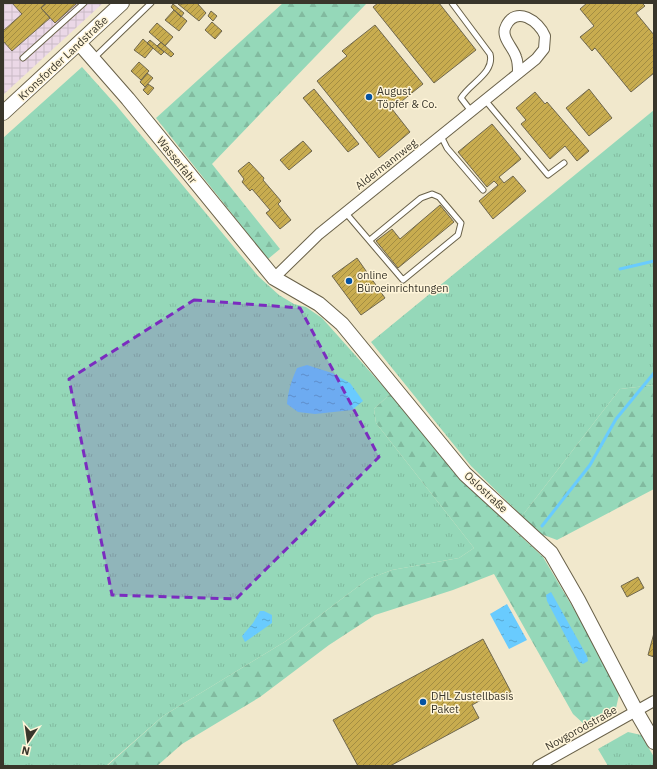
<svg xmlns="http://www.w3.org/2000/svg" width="657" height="769" font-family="'IBM Plex Sans',sans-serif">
<defs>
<pattern id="industrial-grid" width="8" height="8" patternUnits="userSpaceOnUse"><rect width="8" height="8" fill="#ebd8e7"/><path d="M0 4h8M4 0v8" fill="none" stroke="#cabac6"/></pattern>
<pattern id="grass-tufts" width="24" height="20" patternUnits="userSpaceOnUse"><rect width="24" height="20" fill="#95d8b9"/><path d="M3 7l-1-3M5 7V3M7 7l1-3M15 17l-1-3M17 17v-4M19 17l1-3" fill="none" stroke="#81ba9f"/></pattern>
<pattern id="forest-firs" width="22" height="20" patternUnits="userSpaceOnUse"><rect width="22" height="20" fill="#95d8b9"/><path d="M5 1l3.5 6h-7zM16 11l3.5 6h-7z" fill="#81ba9f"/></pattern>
<pattern id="water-ripples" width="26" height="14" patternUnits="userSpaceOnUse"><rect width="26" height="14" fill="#69cbfe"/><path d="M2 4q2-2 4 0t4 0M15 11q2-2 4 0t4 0" fill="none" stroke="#57a6ce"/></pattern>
<pattern id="building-hatch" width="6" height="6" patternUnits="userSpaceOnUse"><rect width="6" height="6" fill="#c8ac4f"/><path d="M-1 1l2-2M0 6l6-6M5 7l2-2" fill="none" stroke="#a38d42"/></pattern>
</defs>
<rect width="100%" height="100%" fill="#f1e8cc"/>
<path fill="url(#industrial-grid)" d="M3 3H103L3 95Z"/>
<path fill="url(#grass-tufts)" d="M82 67 116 105 258 276 279 295 294 304 306 307 322 318 390 394 374 409 376 423 474 548 459 558 392 570 368 579 286 641 163 716 106 766H3V138Z
M654 110V385L620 389 522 516 471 466 371 342Z
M628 732 641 735 654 757V766H608L598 749Z"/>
<path fill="url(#forest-firs)" d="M283 3H367L212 164 280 249 268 259 156 118Z
M654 385V489L557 540 541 534 522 516 620 389Z
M390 394 479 497 543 557 597 648 619 695 616 708 585 725 573 714 494 574 453 590 375 615 329 645 260 697 182 744 157 766H107L163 716 286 641 368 579 392 570 459 558 474 548 376 423 374 409Z"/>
<path fill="url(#water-ripples)" d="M307 365 332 373 350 383 363 401 352 410 315 414 298 412 287 404C288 391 292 379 297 368Z
M551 592 587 656 588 661 583 664 579 662 547 601 546 595Z
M507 604 527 640 509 649 490 614Z
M260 611H264L272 615V623L245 642 242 636 253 623Z"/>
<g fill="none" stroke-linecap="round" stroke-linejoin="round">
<path stroke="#69cbfe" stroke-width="3" d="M620 269 654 261
M542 526 590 465 616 419 654 373"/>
</g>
<path fill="url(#building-hatch)" stroke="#6f674e" d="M12 3H46L41 8 50 18 12 51 3 41V31L22 14Z
M77 3 55 23 41 8 47 3Z
M197 3 206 13 199 21 178 4Z
M378 3H439L476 50 434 83 373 7Z
M587 3H642L645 6 636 13 654 35V73L631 92 595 48 592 51 580 37 594 26 580 9Z
M173 4 184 13 181 17 171 7Z
M174 10 187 21 179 31 165 20Z
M211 11 217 16 213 21 208 16Z
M212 22 222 31 215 39 205 30Z
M157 23 173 37 165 46 149 32Z
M375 25 423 84 392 109 410 132 379 158 317 81 347 56 342 51Z
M143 39 153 48 145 58 134 50Z
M150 40 164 52 161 55 147 43Z
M161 42 174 54 171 57 157 46Z
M139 62 149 71 141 80 131 71Z
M147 73 153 78 145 87 140 82Z
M148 84 154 88 148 95 143 90Z
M314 89 359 144 348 152 303 98Z
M589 89 612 118 589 136 566 108Z
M535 92 545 104 547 102 589 151 577 161 565 146 550 159 521 124 526 120 516 108Z
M492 124 521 159 499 177 504 183 513 176 526 191 493 219 479 201 498 185 494 181 487 187 458 152Z
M303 141 312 151 289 170 280 160Z
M249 162 264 178 263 180 281 201 278 204 291 220 280 229 266 213 270 210 252 189 250 191 242 182 244 179 238 171Z
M440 205 454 222 398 268 376 241 392 229 400 239Z
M357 258 385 298 361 315 332 276Z
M638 577 644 588 627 597 621 586Z
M654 633V657L648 655Z
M483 639 511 692 500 698 496 692 472 705 479 718 390 766H358L333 720Z"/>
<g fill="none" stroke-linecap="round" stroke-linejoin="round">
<defs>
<path id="lane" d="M452 3 490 54C495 73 470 83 461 98L471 111
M23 58 84 3
M94 58 151 3
M485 100 548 175 564 163
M441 136 447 148 483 190
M345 212 403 280 458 235 461 223 439 197 432 194 421 198 370 240"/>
<path id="street" d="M274 278 319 234 536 59 544 49 545 36C539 21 516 5 506 26 500 37 513 47 516 57 518 62 518 67 518 72
M538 766 654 701"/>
<path id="secondary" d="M79 43 128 99 274 278 319 304 342 324 465 474 551 553 578 600 636 711 654 742
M3 113 122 3"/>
</defs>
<use href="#lane" stroke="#696149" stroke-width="7"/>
<use href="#street" stroke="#696149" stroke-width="12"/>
<use href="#secondary" stroke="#696149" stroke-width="16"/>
<use href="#lane" stroke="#fff" stroke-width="5"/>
<use href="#street" stroke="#fff" stroke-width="10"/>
<use href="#secondary" stroke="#fff" stroke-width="14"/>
</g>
<path fill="#7b2cbf" fill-opacity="0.2" stroke="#7b2cbf" stroke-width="3" stroke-dasharray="8 5" stroke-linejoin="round" d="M194 300 300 308 379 457 236 599 112 595 69 379Z"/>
<g fill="#0654a3" stroke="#fff5d9" stroke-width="1.5">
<circle cx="369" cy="97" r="4"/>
<circle cx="349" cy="281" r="4"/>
<circle cx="423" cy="702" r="4"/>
</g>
<g text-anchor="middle" stroke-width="3" stroke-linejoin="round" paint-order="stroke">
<g font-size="11" fill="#39362b" stroke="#fff5d9">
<text transform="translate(63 58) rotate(-43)" y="4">Kronsforder Landstraße</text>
<text transform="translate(177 160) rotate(51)" y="4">Wasserfahr</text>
<text transform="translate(386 164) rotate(-38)" y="4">Aldermannweg</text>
<text transform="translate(486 492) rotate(43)" y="4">Oslostraße</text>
<text transform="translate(581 728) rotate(-29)" y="4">Novgorodstraße</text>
</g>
<g font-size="11" fill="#39362b" stroke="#fff5d9" text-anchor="start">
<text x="377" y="95">August<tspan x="377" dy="13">Töpfer &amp; Co.</tspan></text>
<text x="357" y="279">online<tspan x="357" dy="13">Büroeinrichtungen</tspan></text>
<text x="431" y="700">DHL Zustellbasis<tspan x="431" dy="13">Paket</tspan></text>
</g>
</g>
<rect width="657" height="769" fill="none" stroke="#39362b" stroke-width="8"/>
<g transform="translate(28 741) rotate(193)" stroke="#fff5d9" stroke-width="3" paint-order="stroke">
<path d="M0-3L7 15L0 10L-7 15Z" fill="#39362b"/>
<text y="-6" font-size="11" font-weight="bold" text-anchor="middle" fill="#39362b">N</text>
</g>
</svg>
